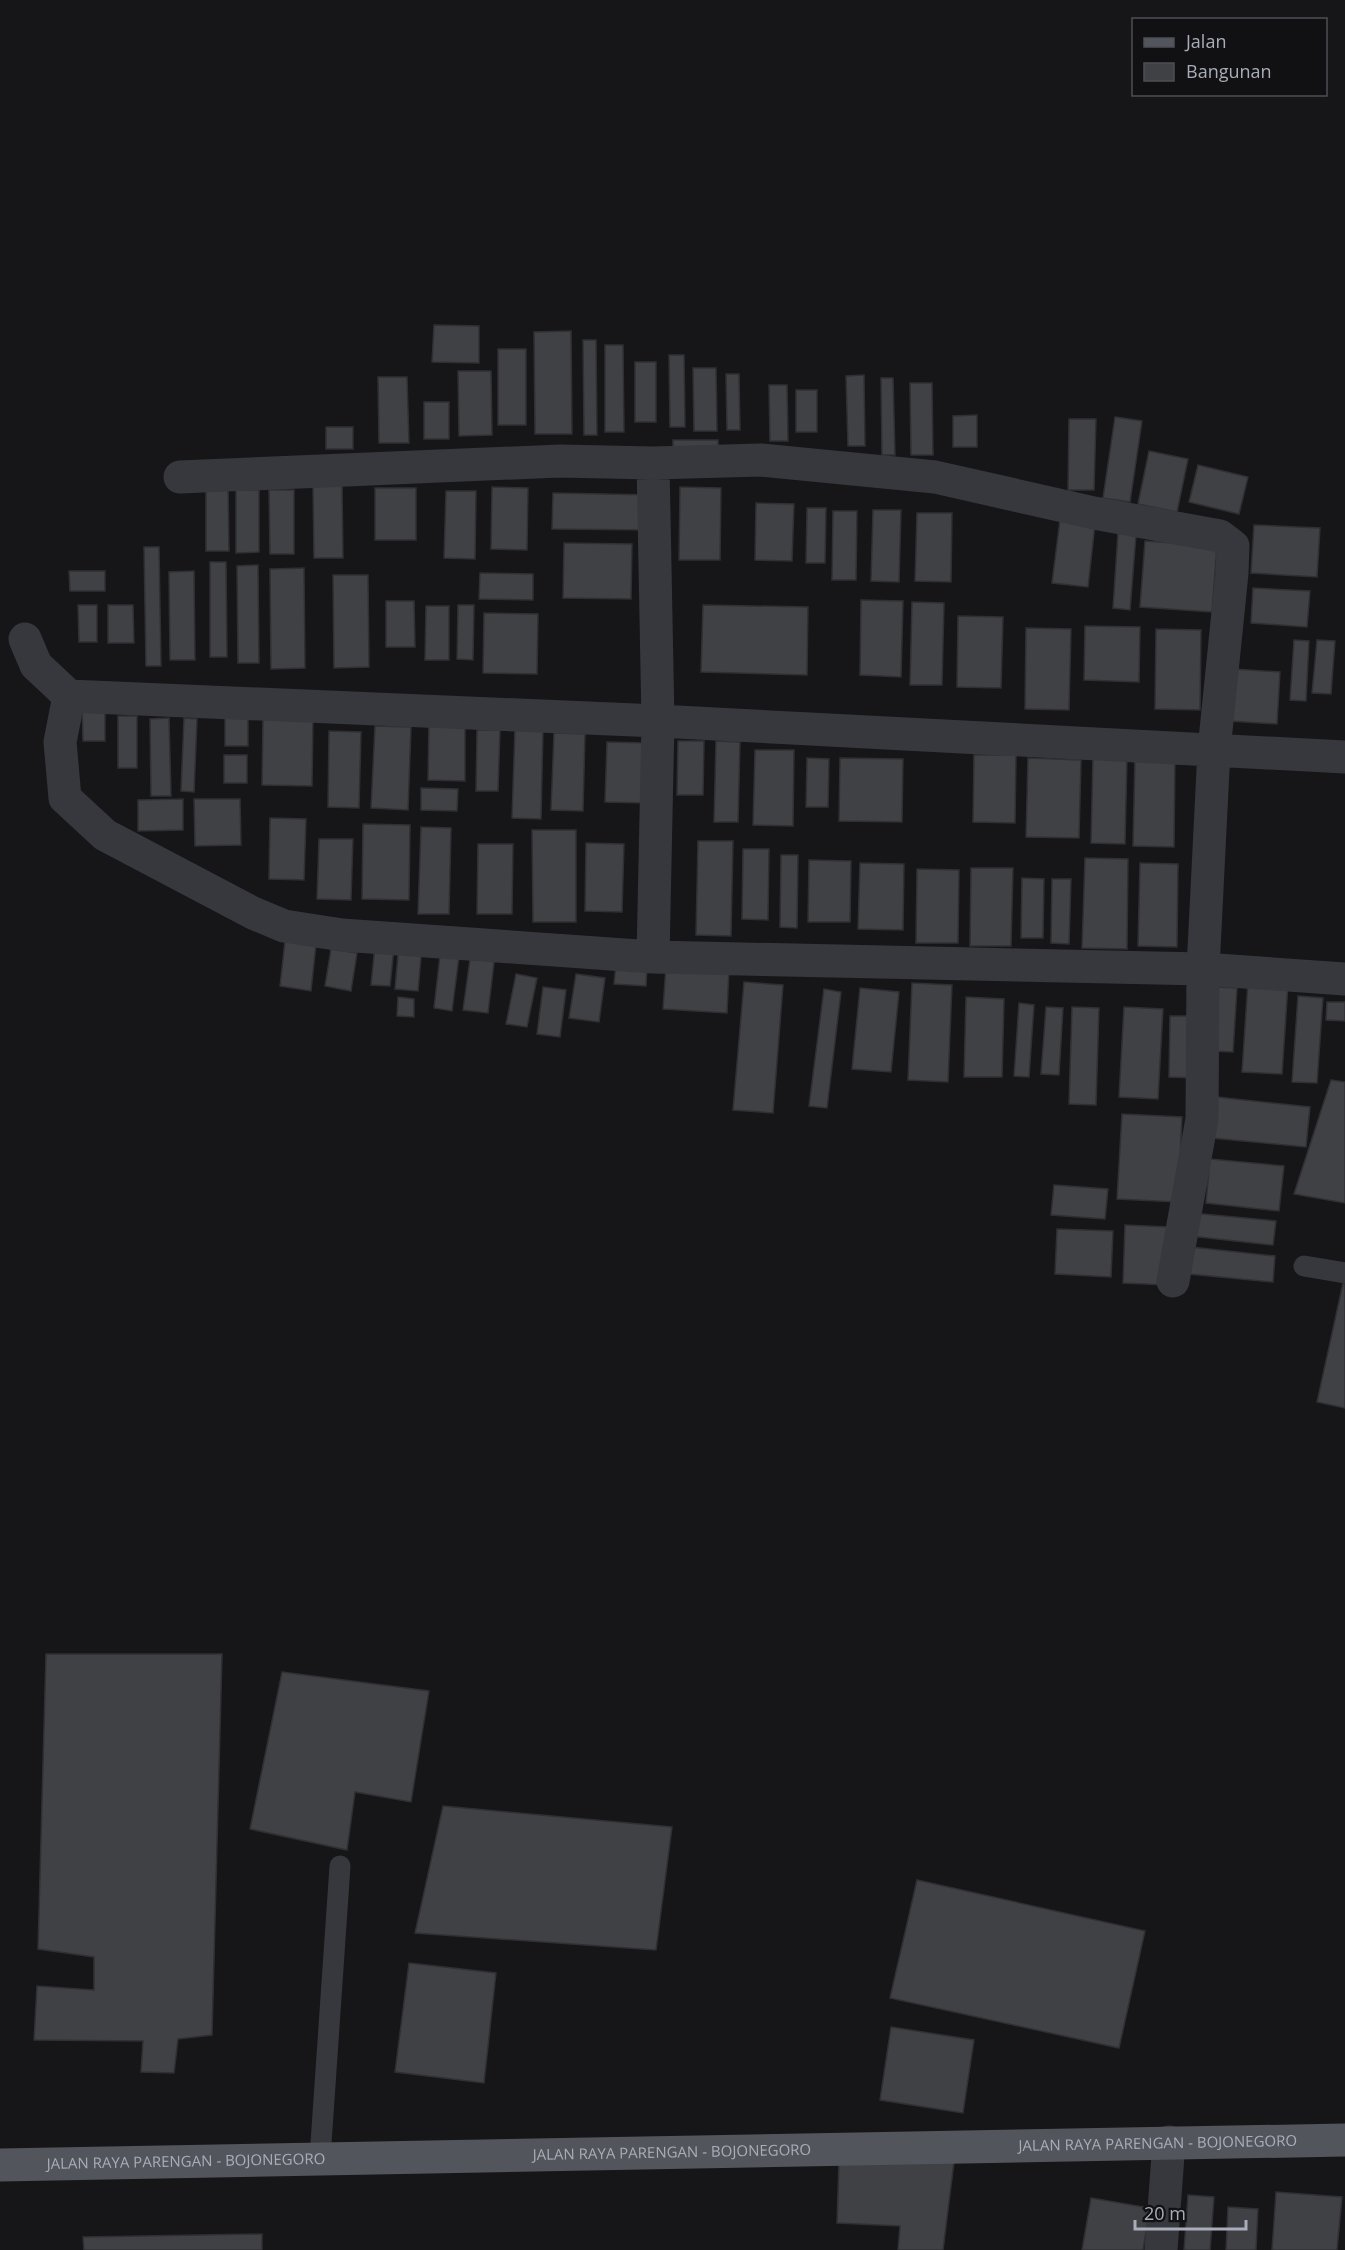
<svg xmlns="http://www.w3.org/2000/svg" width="1345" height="2250" font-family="'Open Sans',sans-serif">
<rect width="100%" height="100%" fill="#161618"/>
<path fill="#404145" stroke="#303034" stroke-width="1.5" d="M434 325 479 326V363L432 362Z
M571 331 572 434H535L534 332Z
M583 340H596L597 435H584Z
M605 345H623L624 432H605Z
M498 349H526V425H498Z
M669 355H684L685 427H670Z
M635 362H656V422H635Z
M693 368H716L717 431H694Z
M458 371H491L492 435 459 436Z
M726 374H739L740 430H727Z
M864 375 865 446H848L846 376Z
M378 377H407L409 443H379Z
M881 378H893L895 455H882Z
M910 383H932L933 455H911Z
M769 385H787L788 441H770Z
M796 390H817V432H796Z
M424 402H449V439H424Z
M977 415V447H953V416Z
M1115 417 1142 421 1130 502 1103 498Z
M1069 419H1096L1094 490H1068Z
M326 427H353V449H326Z
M673 440H718V458L673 459Z
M1149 451 1188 459 1177 512 1138 504Z
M1198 465 1248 477 1239 514 1189 502Z
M342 484 343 558H314L313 485Z
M228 486 229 551H206V487Z
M492 487 528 488 527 550 491 549Z
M680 487 721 488 720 560H679Z
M375 488H416V540H375Z
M236 490H259V552L236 553Z
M269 490H294V554H270Z
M446 491H476L475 559 444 558Z
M553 493 653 495V530L552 529Z
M756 503 794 504 792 561 755 560Z
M807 508H826L825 563H806Z
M873 510H901L899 582 871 581Z
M833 511H857L856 580H832Z
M917 513H952L951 582 915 581Z
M1060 520 1095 524 1088 587 1052 583Z
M1254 525 1320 528 1317 577 1251 573Z
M1118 533 1136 535 1130 610 1113 608Z
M1145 541 1217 546 1212 612 1140 607Z
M564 543 632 544 631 599 563 598Z
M144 547H159L161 666H146Z
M210 562H226L227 657H210Z
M258 565 259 663H238L237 566Z
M304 568 305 668 271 669 270 569Z
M69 571H105V591H70Z
M194 571 195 660H170L169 572Z
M480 573 533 574V600L479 599Z
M333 575H368L369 667 334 668Z
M1253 588 1310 591 1307 627 1251 623Z
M861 600 903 601 901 677 860 675Z
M386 601H414L415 647H386Z
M912 602 944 603 942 685H910Z
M78 605H97V642H79Z
M108 605H133L134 643H108Z
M458 605H474L473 660 457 659Z
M703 605 808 607 807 675 701 672Z
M426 606H449V660H425Z
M484 613 538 614 537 674 483 673Z
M958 616 1003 617 1001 688 957 687Z
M1085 626 1140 627 1139 682 1084 680Z
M1026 628 1071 629 1069 710 1025 709Z
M1156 629 1201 630 1200 710 1155 709Z
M1294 640 1309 641 1306 701 1290 700Z
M1317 640 1335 641 1331 694 1312 693Z
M1233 669 1280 672 1277 724 1230 721Z
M82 705H105V741H83Z
M225 707H248V746H225Z
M118 716H137V768H118Z
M169 718 171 796H151L150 719Z
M184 718 197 719 194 792 181 791Z
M263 719H313L312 786 262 785Z
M429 722 465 723V781L428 780Z
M375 726 411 727 408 810 371 808Z
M515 727 543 729 541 819 512 818Z
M477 730H500L498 791H476Z
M329 731 361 732 359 808 328 807Z
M554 733 585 734 583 811 551 810Z
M678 741H704L703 795H677Z
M716 741 740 742 738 822H714Z
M607 742 647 743 646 803 605 802Z
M755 750H794L793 826 753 825Z
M224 755H247V783H224Z
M974 755H1016L1015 823 973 822Z
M1093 755 1127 756 1125 844 1091 843Z
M1135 756 1175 757 1174 847 1133 846Z
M807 758 829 759 828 807H806Z
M840 758 903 759 902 822 839 821Z
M1028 758 1081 760 1079 838 1026 837Z
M421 788 458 789 457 811 421 810Z
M183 799V830L138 831V800Z
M194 799H240L241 845 195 846Z
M270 818 306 819 304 880 269 879Z
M363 824 410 825 409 900 362 899Z
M421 827 451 828 449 914H418Z
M532 830H576V922H533Z
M319 839H353L351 900 317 899Z
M698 841H733L731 936 696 935Z
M586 843 624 844 622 912 585 911Z
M478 844H513L512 914H477Z
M743 849H769L768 920 742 919Z
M781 855H798L797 928 780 927Z
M1085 858 1128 859 1127 949 1082 948Z
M809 860 851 861 850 922H808Z
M860 863 904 864 903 930 858 929Z
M1140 863 1178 864 1177 947 1138 946Z
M971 868H1013L1011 946H970Z
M917 869 959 870 958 943H916Z
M1022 878 1044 879 1043 938H1021Z
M1052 879H1071L1069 944 1051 943Z
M286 932 317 935 311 991 280 986Z
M399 944 422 946 418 991 395 989Z
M375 946 394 947 390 986 371 985Z
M441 947 460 949 452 1011 434 1008Z
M331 949 357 953 351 991 325 986Z
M471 952 495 954 488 1013 463 1010Z
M616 963 647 966 646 986 614 984Z
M666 966 729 969 727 1013 663 1009Z
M516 974 537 978 527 1027 506 1024Z
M576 974 605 978 599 1022 569 1018Z
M744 982 783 985 773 1113 733 1110Z
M1248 982 1288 984 1282 1074 1242 1072Z
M912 983 952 985 948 1082 908 1080Z
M543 987 566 990 560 1037 537 1034Z
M1216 987 1237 988 1233 1052 1212 1051Z
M860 988 899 992 891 1072 852 1069Z
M824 989 841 992 827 1108 809 1106Z
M1298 996 1323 998 1317 1083 1292 1082Z
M398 997 414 999V1017L397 1016Z
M966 997 1004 999 1002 1077H964Z
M1327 1002H1345V1021L1326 1020Z
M1019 1003 1034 1005 1029 1077 1014 1076Z
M1046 1007 1063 1008 1059 1075 1041 1074Z
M1072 1007 1099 1008 1096 1105 1069 1104Z
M1124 1007 1163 1009 1158 1099 1119 1097Z
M1170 1016H1197L1196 1078 1169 1077Z
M1331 1080 1345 1082V1203L1294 1194Z
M1217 1097 1310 1107 1306 1147 1212 1138Z
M1122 1114 1182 1117 1178 1202 1117 1199Z
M1210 1159 1284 1166 1279 1211 1206 1203Z
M1054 1185 1108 1189 1105 1219 1051 1215Z
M1192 1213 1276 1221 1273 1245 1190 1236Z
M1125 1225 1169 1227 1167 1285 1123 1283Z
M1057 1229 1113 1231 1111 1277 1055 1274Z
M1191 1247 1275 1256 1273 1282 1189 1274Z
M1343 1283 1345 1284V1408L1317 1402Z
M46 1654H222L212 2035 178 2039 174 2073 141 2072 143 2041 34 2040 37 1986 94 1990V1957L38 1949Z
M282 1672 429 1691 411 1802 355 1792 347 1850 250 1829Z
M443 1806 672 1827 656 1950 415 1933Z
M917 1880 1145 1931 1119 2048 890 1998Z
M409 1963 496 1973 484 2083 395 2072Z
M891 2027 974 2040 963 2113 880 2100Z
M839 2161 954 2162 943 2250H898L900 2226 837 2223Z
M1276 2192 1342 2197 1337 2250H1272Z
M1188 2195 1214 2197 1210 2250H1184Z
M1091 2198 1150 2208 1143 2250H1082Z
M1228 2207 1258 2209 1256 2250H1226Z
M262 2234V2250H84L83 2237Z"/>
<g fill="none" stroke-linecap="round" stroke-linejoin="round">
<path stroke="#37383d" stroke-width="21" d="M1304 1266 1345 1273
M320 2158 340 1866"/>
<path stroke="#37383d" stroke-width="33" d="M653 463 658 721 653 957
M180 477 560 461 653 463 761 460 935 477 1094 513 1220 536 1233 546 1232 573 1214 750 1203 969 1202 1119 1173 1281
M25 639 36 665 69 696 658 721 1345 757
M69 696 60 742 65 798 105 835 253 913 284 926 342 935 653 957 1203 969 1345 979
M1161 2250 1169 2142"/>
<path stroke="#53555c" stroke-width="33" id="s1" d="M0 2165 1345 2140"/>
</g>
<g text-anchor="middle" stroke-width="5" stroke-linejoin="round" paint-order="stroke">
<g font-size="15" fill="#a8adb9" stroke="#111113">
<text dy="5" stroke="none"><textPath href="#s1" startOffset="1158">JALAN RAYA PARENGAN - BOJONEGORO</textPath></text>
<text dy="5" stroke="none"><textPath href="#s1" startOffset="672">JALAN RAYA PARENGAN - BOJONEGORO</textPath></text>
<text dy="5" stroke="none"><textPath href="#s1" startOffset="186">JALAN RAYA PARENGAN - BOJONEGORO</textPath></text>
</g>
</g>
<rect x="1132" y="18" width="195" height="78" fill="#111113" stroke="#4d4f55" stroke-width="1.5"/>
<rect x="1144" y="38" width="30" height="9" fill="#53555c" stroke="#4d4f55" stroke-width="1.5"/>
<text x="1186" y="48" font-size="18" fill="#a8adb9">Jalan</text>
<rect x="1144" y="63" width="30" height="18" fill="#404145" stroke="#4d4f55" stroke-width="1.5"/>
<text x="1186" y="78" font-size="18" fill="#a8adb9">Bangunan</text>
<path d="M1135 2220v9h111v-9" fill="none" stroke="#a8adb9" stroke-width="3"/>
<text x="1144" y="2220" font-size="18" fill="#a8adb9" stroke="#111113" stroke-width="4.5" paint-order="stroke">20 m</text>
</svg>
